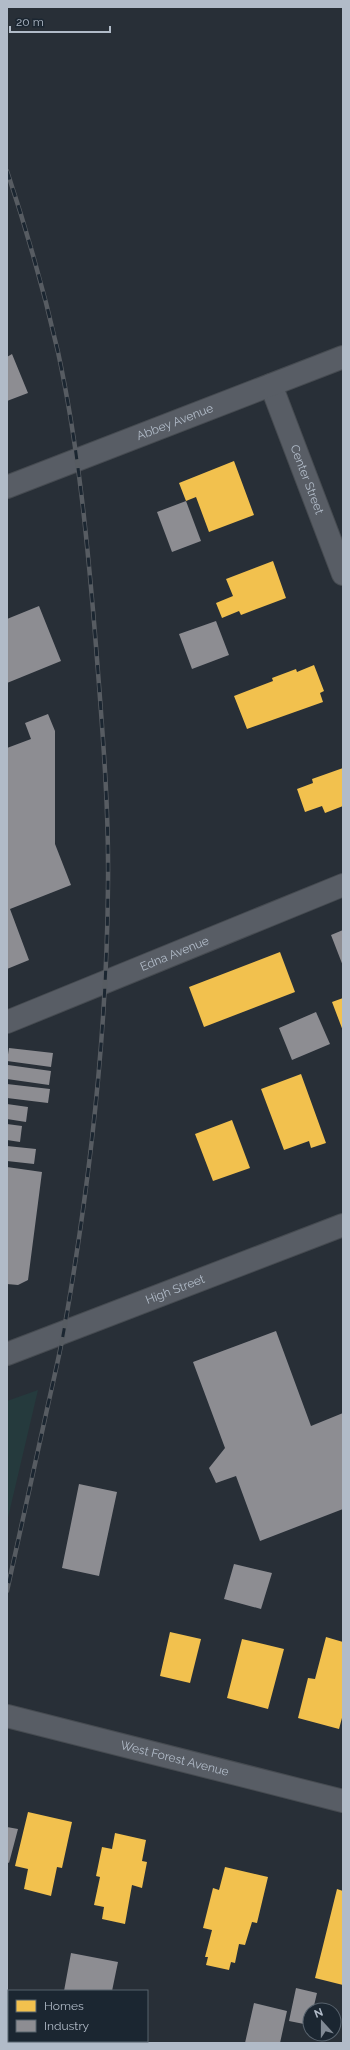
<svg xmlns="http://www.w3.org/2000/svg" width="350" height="2050" font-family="Raleway,sans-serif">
<rect width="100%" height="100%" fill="#282f37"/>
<path fill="#253a3d" d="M38 1390 7 1522V1401Z"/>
<path fill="#f2c14e" d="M234 461 254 515 209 532 196 497 186 501 179 483Z
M273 561 286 598 241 615 239 611 222 618 216 603 233 596 226 579Z
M314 665 324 691 320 693 323 702 247 729 234 696 273 681 272 678 296 669 297 672Z
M343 768V806L325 813 322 806 305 812 297 789 313 783 312 779Z
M280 952 295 992 204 1027 189 987Z
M343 998V1031L332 1002Z
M301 1074 326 1143 311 1148 309 1141 284 1150 261 1089Z
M232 1120 250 1168 213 1181 195 1134Z
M170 1632 201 1639 190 1683 160 1676Z
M326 1637 343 1642V1714L339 1729 298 1718 308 1678 315 1679Z
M242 1639 284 1649 268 1709 227 1698Z
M28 1812 72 1822 62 1868 57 1867 51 1896 24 1889 28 1869 15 1866Z
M115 1833 146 1840 142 1861 147 1862 142 1888 132 1885 125 1924 102 1919 104 1907 94 1905 100 1877 96 1876 102 1847 112 1849Z
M225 1867 268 1877 257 1923 252 1922 245 1945 239 1944 235 1963 231 1962 229 1970 206 1965 208 1957H205L212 1930 203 1928 213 1888 219 1890Z
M337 1889 343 1891V1985L315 1978Z
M7 1992 9 1993V2041H36L35 2043 7 2041Z"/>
<path fill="#8d8d92" d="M12 354 28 393 7 401V357Z
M186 501 201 541 172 552 157 512Z
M39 606 61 661 7 683V619Z
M216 621 229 655 192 669 179 634Z
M48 714 55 731V844L71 885 10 909 29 960 7 969V748L31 739 25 723Z
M343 930V966L331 935Z
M316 1012 330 1044 292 1060 279 1028Z
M9 1048 53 1053 51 1067 7 1061Z
M8 1065 51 1071 49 1085 7 1079Z
M7 1084 50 1089 48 1103 7 1098Z
M7 1104 28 1107 26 1122 7 1119Z
M7 1124 22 1126 20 1142 7 1140Z
M7 1146 36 1149 34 1164 7 1161Z
M7 1167 42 1172 28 1280 18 1285 7 1284Z
M276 1331 311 1426 343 1413V1509L260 1541 236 1476 216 1483 209 1468 225 1448 193 1362Z
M79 1484 117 1492 99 1576 62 1568Z
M234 1564 272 1573 261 1609 224 1599Z
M7 1827 18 1829 9 1863 7 1862Z
M71 1953 118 1962 112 1991H64Z
M296 1988 317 1993 313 2010H310L309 2025 289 2021Z
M254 2003 287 2011 280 2043H245Z"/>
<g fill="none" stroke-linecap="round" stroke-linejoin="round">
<defs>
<g id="minor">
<path id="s1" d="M271 385 343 574"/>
<path id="s2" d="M7 487 343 357"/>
<path id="s3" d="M7 1022 343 885"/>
<path id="s4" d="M7 1354 343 1225"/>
<path id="s5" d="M7 1716 343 1801"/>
</g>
</defs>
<use href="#minor" stroke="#464b51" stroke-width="24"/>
<use href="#minor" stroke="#585d65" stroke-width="22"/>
<defs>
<path id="rail" d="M7 171C27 231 44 291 58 352 79 449 88 548 96 646 102 725 109 804 108 884 107 1033 90 1183 64 1330 59 1358 52 1386 46 1414 33 1473 20 1532 7 1591"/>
</defs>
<use href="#rail" stroke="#575c62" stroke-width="4.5"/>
<use href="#rail" stroke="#1b2631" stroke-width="3" stroke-dasharray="9" stroke-linecap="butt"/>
</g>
<g text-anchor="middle" stroke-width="4" stroke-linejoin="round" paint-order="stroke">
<g font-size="12" fill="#b1bbc8" stroke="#1b2631">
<text dy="4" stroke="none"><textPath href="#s2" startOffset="180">Abbey Avenue</textPath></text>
<text dy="4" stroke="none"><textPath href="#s1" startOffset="101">Center Street</textPath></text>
<text dy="4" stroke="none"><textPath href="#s3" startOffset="181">Edna Avenue</textPath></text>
<text dy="4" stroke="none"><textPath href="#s4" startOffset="180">High Street</textPath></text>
<text dy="4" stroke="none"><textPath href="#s5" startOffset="173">West Forest Avenue</textPath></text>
</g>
</g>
<rect width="350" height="2050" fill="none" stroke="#b1bbc8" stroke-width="16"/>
<rect x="8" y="1990" width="140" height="52" fill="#1b2631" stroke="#57626d"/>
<rect x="16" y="2000" width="20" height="12" fill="#f2c14e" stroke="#57626d"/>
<text x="44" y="2010" font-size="12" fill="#b1bbc8">Homes</text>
<rect x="16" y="2020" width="20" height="12" fill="#8d8d92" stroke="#57626d"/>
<text x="44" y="2030" font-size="12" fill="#b1bbc8">Industry</text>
<g transform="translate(322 2022) rotate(339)"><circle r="19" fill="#1b2631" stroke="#57626d"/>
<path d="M0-3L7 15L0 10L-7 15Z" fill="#818a95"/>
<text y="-6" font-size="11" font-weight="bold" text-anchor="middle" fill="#b1bbc8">N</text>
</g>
<path d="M10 26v6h100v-6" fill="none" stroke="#b1bbc8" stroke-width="2"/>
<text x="16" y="26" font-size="12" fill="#b1bbc8" stroke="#1b2631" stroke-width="3" paint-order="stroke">20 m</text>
</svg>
